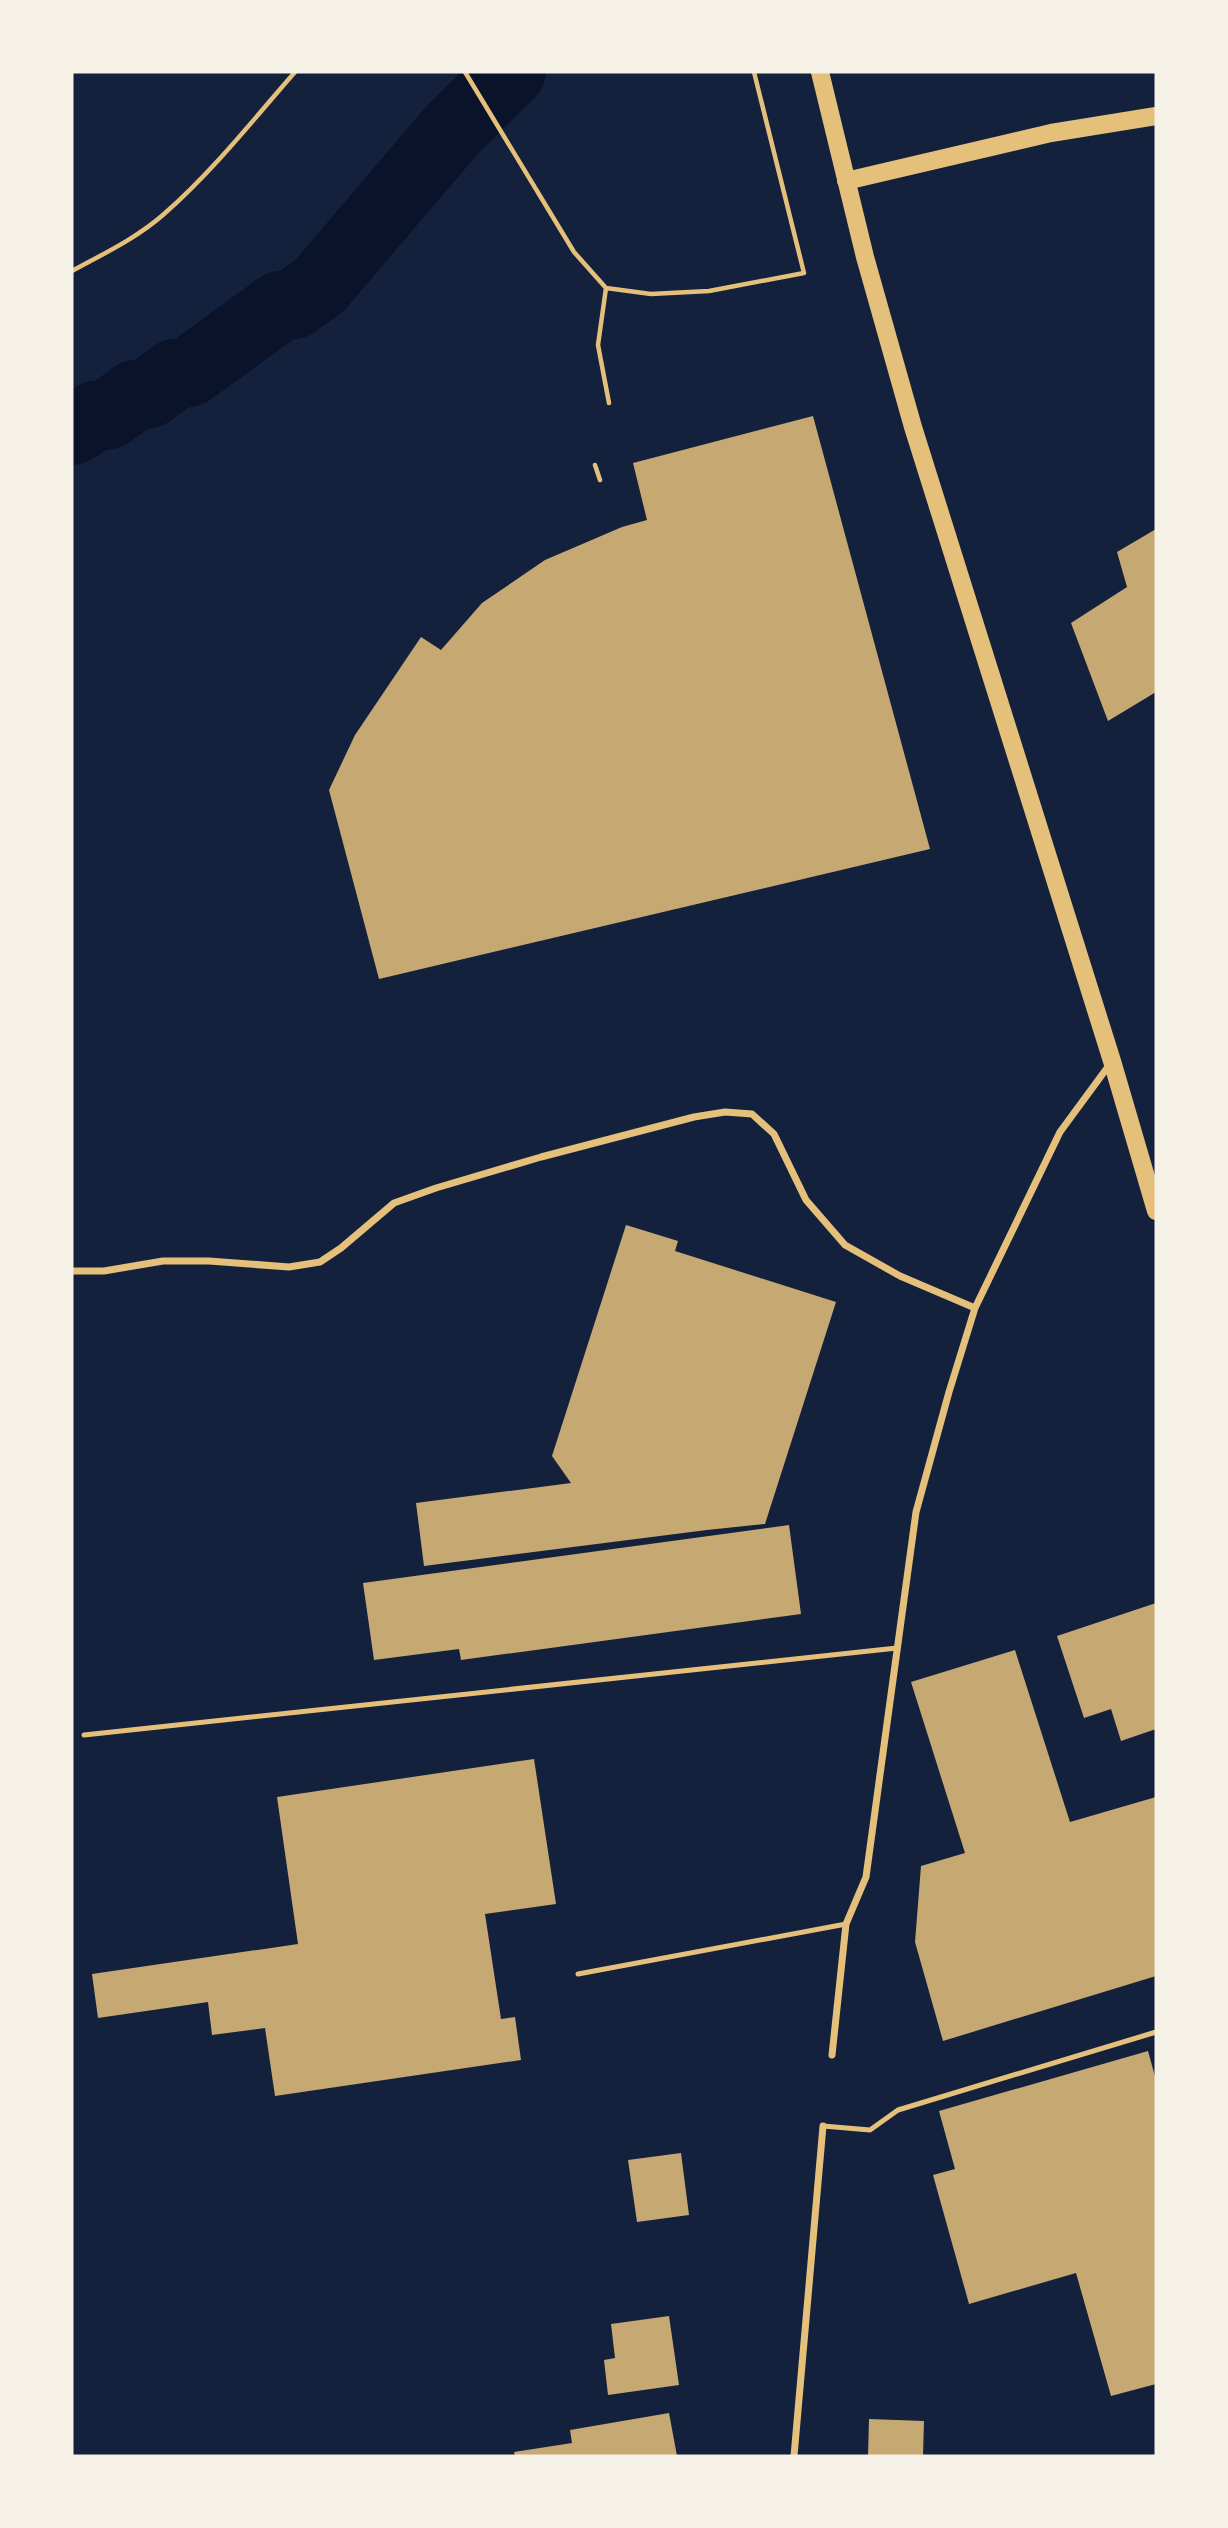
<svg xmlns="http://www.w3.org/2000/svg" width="1228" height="2528" font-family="'IBM Plex Serif',serif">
<rect width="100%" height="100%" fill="#14213d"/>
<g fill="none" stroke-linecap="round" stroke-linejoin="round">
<path stroke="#0b132b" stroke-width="70" d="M72 430 95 416 109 414 135 395 149 393 175 374 189 372 280 306 294 304 320 285 453 129 511 72"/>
</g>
<path fill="#c6a872" d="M813 416 930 849 379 979 329 790 355 735 421 637 441 650 482 603 545 560 622 527 647 520 633 463Z
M1156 529V692L1108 721 1071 623 1127 587 1117 552Z
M626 1225 678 1241 675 1251 836 1302 765 1524 707 1530 424 1566 416 1503 571 1483 552 1456Z
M789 1525 801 1614 461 1660 459 1649 374 1660 363 1583Z
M1156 1603V1729L1121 1741 1111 1709 1084 1718 1057 1636Z
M1015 1650 1070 1822 1156 1797V1976L943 2041 915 1942 921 1866 965 1853 911 1682Z
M534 1759 556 1904 485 1914 501 2019 515 2017 521 2060 275 2096 265 2028 212 2035 208 2002 98 2018 92 1974 298 1944 277 1797Z
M1148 2051 1156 2080V2384L1111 2396 1076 2273 969 2304 933 2175 955 2169 939 2111Z
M681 2153 689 2215 637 2222 628 2160Z
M669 2316 679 2385 608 2395 604 2360 615 2358 611 2324Z
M669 2413 677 2456H515L514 2452 572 2443 570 2430Z
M869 2419 924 2421 923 2456H868Z"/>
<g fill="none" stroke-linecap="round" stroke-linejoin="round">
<path stroke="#e5c07b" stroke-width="4.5" d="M465 72 574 252 606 288 651 294 709 291 804 273 754 72
M72 271C103 254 137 238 164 214 212 172 253 120 295 72
M606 288 598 345 609 403
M595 465 600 480"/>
<path stroke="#e5c07b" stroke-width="5" d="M84 1735 897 1648
M578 1974 846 1924
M823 2126 870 2130 898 2110 1156 2032"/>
<path stroke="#e5c07b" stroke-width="7" d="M72 1271H104L163 1261H209L289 1267 320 1262 341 1248 394 1203 436 1188 541 1157 694 1117 725 1112 752 1114 774 1134 806 1200 845 1245 900 1276 975 1308
M832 2055 846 1924 866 1877 916 1512 949 1392 975 1308 1060 1132 1110 1064
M794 2456 823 2126"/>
<path stroke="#e5c07b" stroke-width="18" d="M820 72 865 257 913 427 1112 1061 1156 1211
M846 181 1051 133 1156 116"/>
</g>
<rect width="1228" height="2528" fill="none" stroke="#f6f1e7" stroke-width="147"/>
</svg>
